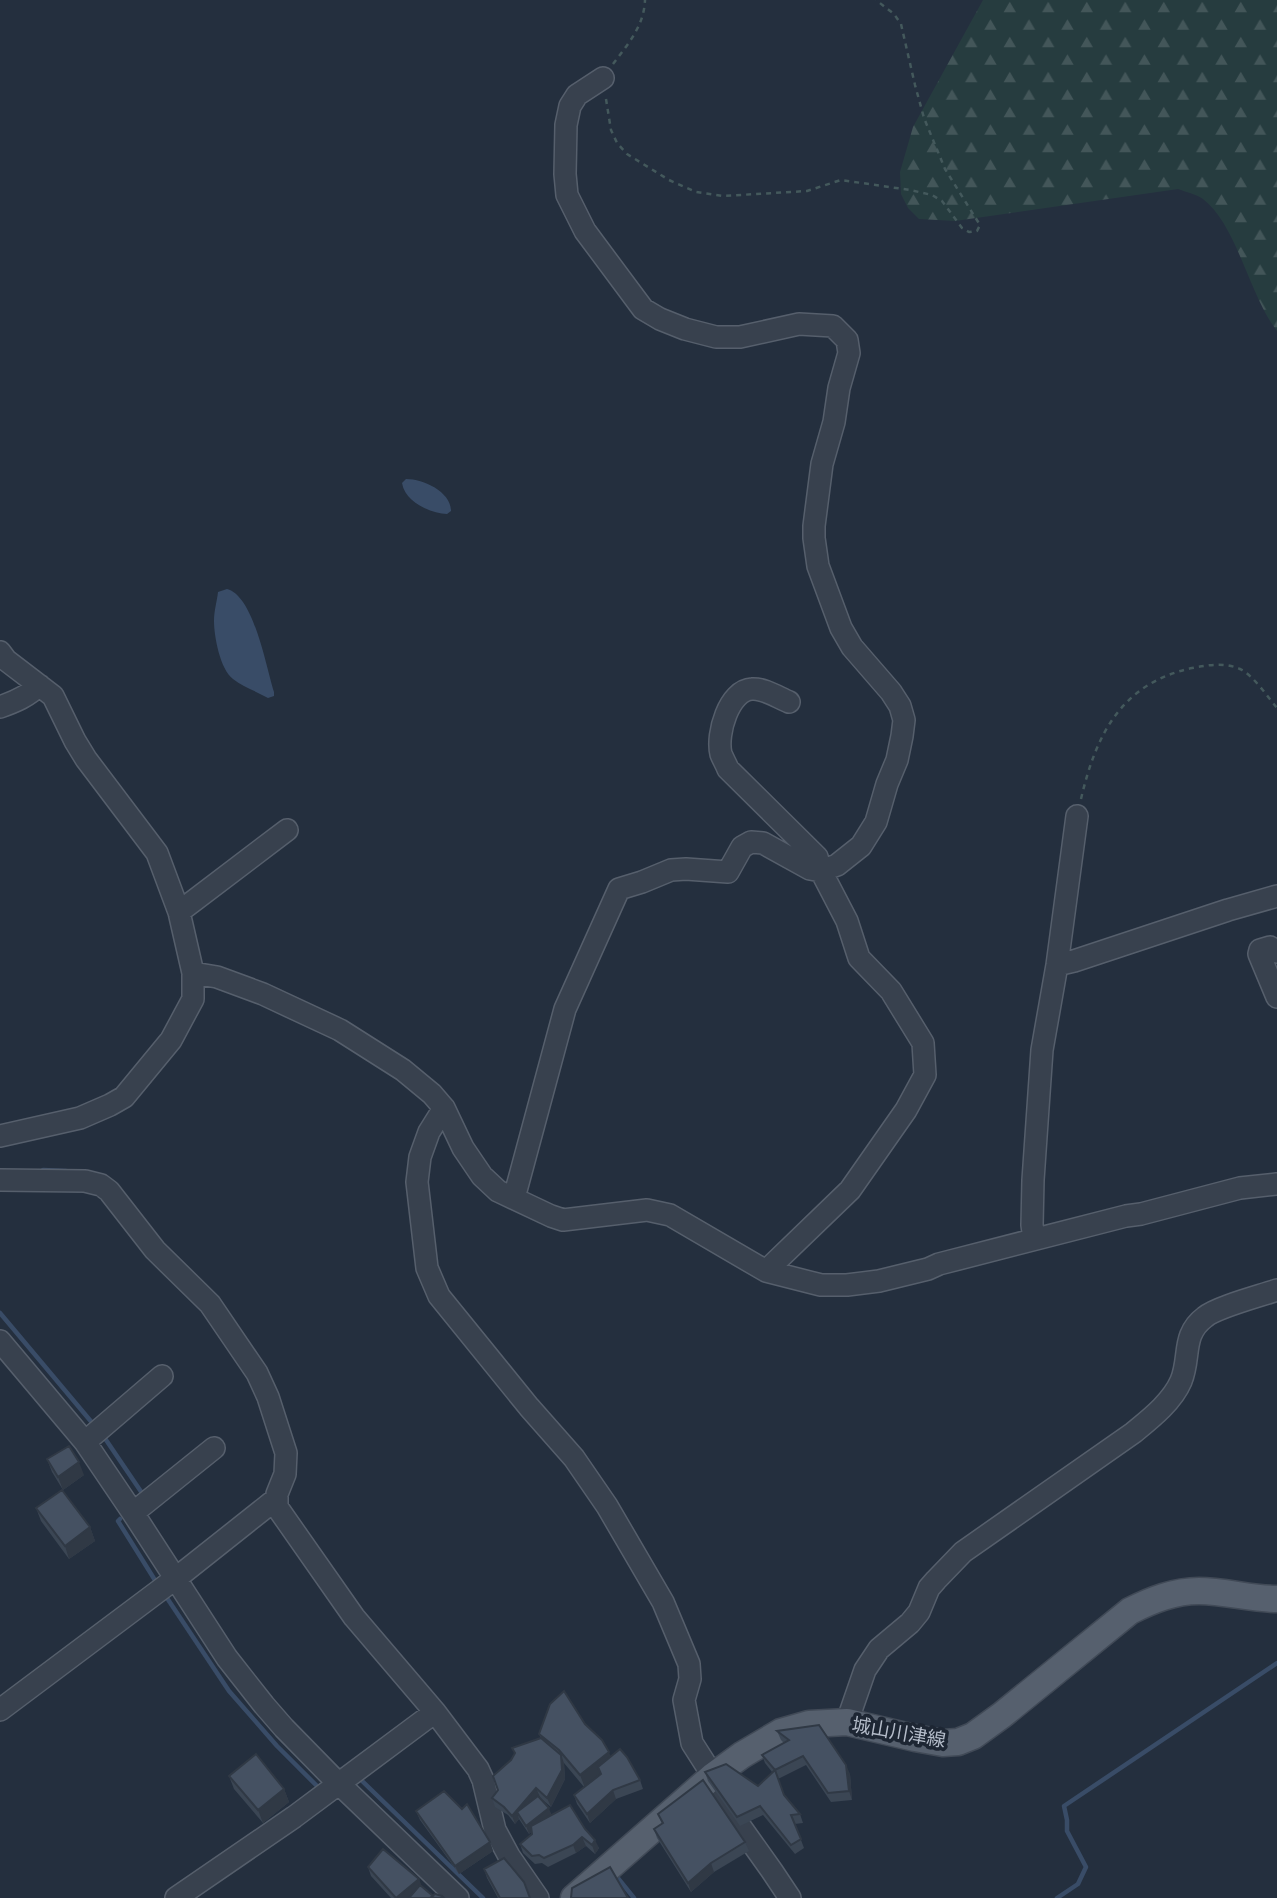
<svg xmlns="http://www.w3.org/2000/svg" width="1277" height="1898" font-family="Barlow,'Noto Sans JP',sans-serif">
<defs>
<pattern id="forest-firs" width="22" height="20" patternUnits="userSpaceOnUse" patternTransform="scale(1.75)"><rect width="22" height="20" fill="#263c3f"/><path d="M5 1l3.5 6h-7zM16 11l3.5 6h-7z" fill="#435659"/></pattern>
</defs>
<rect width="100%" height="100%" fill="#242f3e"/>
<path fill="url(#forest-firs)" d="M983 0H1277V331C1249 295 1237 225 1203 199 1196 194 1186 192 1178 189L955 221 919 219 908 208 901 194 900 172 913 127Z"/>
<path fill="#394c67" d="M406 479C424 479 451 492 451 511L447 514C430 513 405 502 402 483Z
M227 589C254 596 266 667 274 692V696L268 698C256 691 243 687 233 679 220 669 214 636 214 621 214 611 217 601 218 592Z"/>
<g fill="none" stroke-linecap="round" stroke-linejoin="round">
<path stroke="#394c67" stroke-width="4.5" d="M43 1170 66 1171
M0 1313 94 1425
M102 1434 144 1496
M120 1519 118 1521 158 1585
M165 1595 229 1691 277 1746 321 1790
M360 1779 483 1898
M613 1876 617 1877 634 1898
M1057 1898 1078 1884 1086 1867 1067 1831V1820L1064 1806 1277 1663"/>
<defs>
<path id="minor" d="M0 652 6 660 53 696 75 741 86 759 157 853 179 912 193 973V999L171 1040 124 1097 110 1105 80 1118 0 1136
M0 707C14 702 29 696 39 685
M179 912 287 830
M1277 952 1270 947 1260 950 1259 954 1277 997
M1057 965 1074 961 1228 910 1277 896
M193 973 217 977 263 994 340 1030 403 1070 432 1094 444 1108 463 1148 482 1176 498 1191 551 1216 563 1220 647 1210 670 1215 766 1271 821 1285H847L879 1281 928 1269 939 1264 1126 1216 1141 1214 1240 1188 1277 1184
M444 1108 429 1132 420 1157 417 1182 427 1268 439 1296 529 1407 574 1458 607 1506 663 1602 689 1664 690 1679 684 1700 692 1743 713 1776
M0 1180 85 1181 101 1185 109 1191 155 1250 210 1304 257 1373 268 1397 286 1453 285 1474 277 1494V1507L354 1617 435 1712 478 1769 483 1780 495 1830 509 1856 538 1898
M514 1198 565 1009 619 889 642 882 671 870 686 869 728 872 742 847 751 842 763 843 810 869 821 871 837 865 861 846 876 822 887 784 897 760 902 736 904 720 900 706 891 692 852 647 841 628 818 566 814 538V526L822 464 834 422 839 388 849 353 847 340 833 326 799 324 740 337H716L685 329 660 319 643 309 585 231 567 195 565 174 566 125 570 106 577 95 603 78
M1034 1239 1032 1225 1033 1180 1042 1050 1057 965 1077 816
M766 1271 850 1190 906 1110 925 1075 923 1043 891 991 859 958 847 921 821 871 817 857 728 769C726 764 723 759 721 754 716 734 729 690 752 689 764 688 779 698 789 702
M0 1341 85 1442 133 1513 227 1658 264 1705 284 1728 332 1777 458 1898
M85 1442 162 1376
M133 1513 214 1448
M0 1710 184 1572 276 1499
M847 1722 865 1670 879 1649 910 1623 919 1612 929 1588 936 1580 963 1552 1133 1433C1150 1419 1172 1402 1181 1381 1191 1357 1181 1335 1205 1317 1217 1307 1260 1296 1277 1290
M708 1781 772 1871 790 1898
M176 1898 294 1817 435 1712"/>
<path id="major" d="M574 1898 713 1776 742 1755 781 1732 809 1724 847 1722 915 1738 943 1743 958 1742 973 1736 1002 1715 1130 1611C1152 1600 1174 1591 1199 1591 1225 1591 1251 1599 1277 1599"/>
</defs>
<use href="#minor" stroke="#565f6c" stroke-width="24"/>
<use href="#major" stroke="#414a57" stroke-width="29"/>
<path stroke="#44595c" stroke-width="2.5" stroke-dasharray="5 5" stroke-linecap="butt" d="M613 64C628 44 644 26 645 0
M606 99 611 130 617 143 627 154 669 180 696 192 723 196 807 191 841 180 910 190 932 195 942 201 962 228 969 232 977 231 980 225 945 169 924 118 915 85 901 24 894 14 876 0
M1081 799C1096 734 1122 683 1192 668 1209 665 1224 662 1240 669 1253 675 1267 696 1277 708"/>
<use href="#minor" stroke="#38414e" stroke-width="21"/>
<use href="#major" stroke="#56606e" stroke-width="26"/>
</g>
<path fill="#3b4654" d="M47 1459 84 1475 63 1490 52 1472Z
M36 1508 90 1527 95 1541 69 1559 41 1521Z
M585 1724 611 1757 640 1780 643 1789 616 1799 590 1823 577 1804 574 1795 584 1787 564 1763 565 1779 551 1807 539 1797 552 1815 585 1829 599 1848 595 1854 586 1846 576 1853 548 1867 542 1863 535 1864 523 1853 520 1844 532 1834 531 1832 529 1834 519 1819 515 1824 508 1815 495 1807 492 1798 498 1790 541 1738 539 1734Z
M777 1731 850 1774 852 1800 831 1802 806 1765 778 1779 784 1795 800 1814 803 1823 795 1824 804 1848 795 1854 763 1815 740 1826 708 1781 705 1772 758 1786 772 1772 765 1763 762 1755 784 1743 781 1740Z
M229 1776 284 1789 289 1802 263 1823 234 1789Z
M416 1811 490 1842 493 1851 459 1874 420 1820Z
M658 1814 745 1842 749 1851 714 1872 691 1892 657 1838 654 1829 662 1824Z
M368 1867 419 1879 421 1886 433 1896 444 1898H391L371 1876Z
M484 1869 530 1898H498L487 1878Z"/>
<path fill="#303945" d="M79 1462 84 1475 63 1490 58 1477Z
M90 1527 95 1541 69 1559 65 1546Z
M609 1752 614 1765 585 1788 580 1775Z
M561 1755 564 1763 565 1779 551 1807 547 1798Z
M846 1765 850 1774 852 1800 849 1791Z
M536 1788 540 1797 521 1818 517 1812 519 1819 515 1824 512 1816Z
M284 1789 289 1802 263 1823 258 1810Z
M613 1790 616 1799 590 1823 587 1814Z
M549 1808 552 1817 529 1834 526 1826Z
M582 1837 586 1846 576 1853 573 1845Z
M595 1840 599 1848 595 1854 592 1845Z
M490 1842 493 1851 459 1874 455 1866Z
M711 1863 714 1872 691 1892 688 1883Z
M419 1879 422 1887 409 1898H396Z"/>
<path fill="#455162" stroke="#303945" stroke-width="2" d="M69 1446 79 1462 58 1477 47 1459Z
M62 1490 90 1527 65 1546 36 1508Z
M564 1691 585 1724 602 1740 609 1752 580 1775 559 1750 539 1734 550 1704Z
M819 1725 846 1765 849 1791 828 1793 803 1756 775 1770 762 1755 789 1740 777 1731Z
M541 1738 561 1755 562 1770 547 1798 536 1788 512 1816 504 1807 492 1798 498 1790 493 1776 511 1760 515 1753 512 1748Z
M620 1749 627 1757 640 1780 613 1790 587 1814 574 1795 601 1774 598 1767Z
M256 1754 284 1789 258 1810 229 1776Z
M726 1764 758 1786 775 1770 784 1795 800 1814 791 1815 801 1839 791 1845 760 1806 737 1817 705 1772Z
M703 1780 745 1842 711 1863 688 1883 654 1829 663 1823 658 1814Z
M444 1791 462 1809 467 1804 490 1842 455 1866 416 1811Z
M538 1796 549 1808 526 1826 517 1812Z
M570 1805 585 1829 595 1840 592 1845 582 1837 573 1845 544 1858 539 1855 532 1856 520 1844 532 1834 531 1826Z
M383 1849 419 1879 396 1898 368 1867Z
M504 1858 524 1882 530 1898H500L484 1869Z
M610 1867 628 1898H571L572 1888Z
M420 1885 433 1896 430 1898H409Z
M435 1894 442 1896 444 1898H430Z"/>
<g text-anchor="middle" stroke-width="7" stroke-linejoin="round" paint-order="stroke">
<g font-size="19" fill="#b4bcc9" stroke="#1d2633">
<text transform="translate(899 1732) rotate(10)" y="7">城山川津線</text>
</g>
</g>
</svg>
